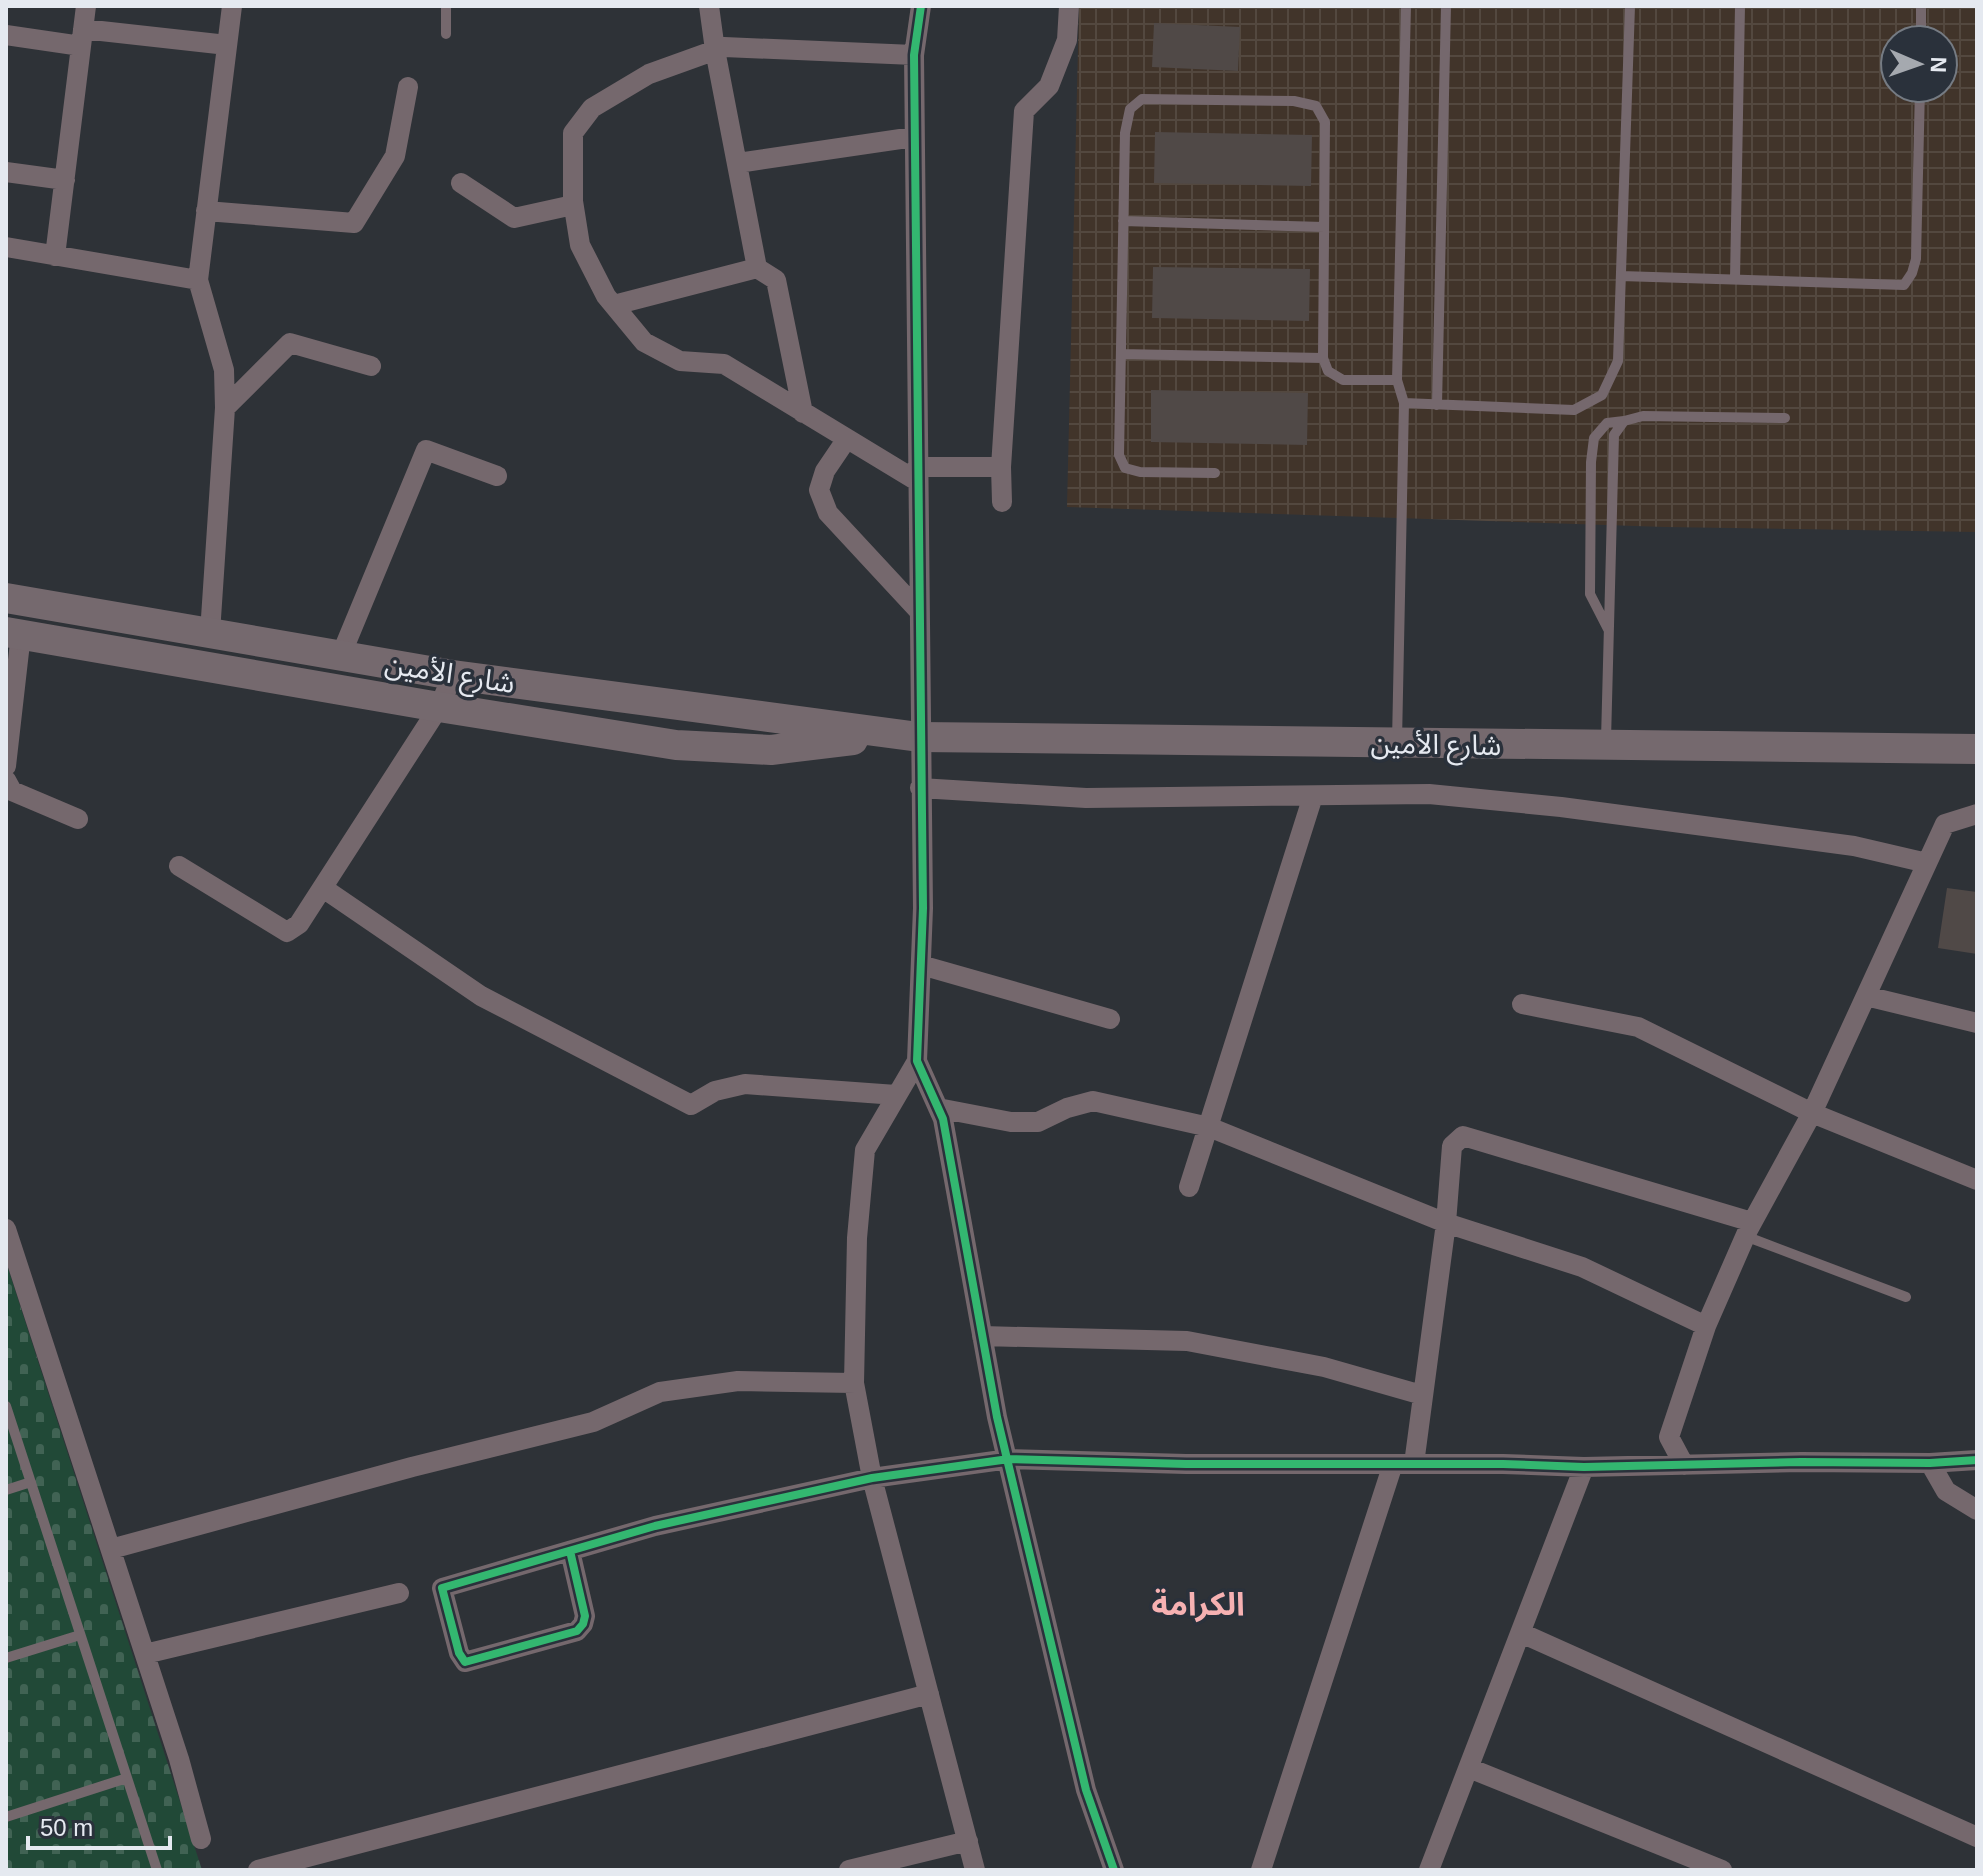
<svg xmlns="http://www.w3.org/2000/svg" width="1983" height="1876" font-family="Arial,'Noto Sans Arabic',sans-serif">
<defs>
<pattern id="industrial-grid" width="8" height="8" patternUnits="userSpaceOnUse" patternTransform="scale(2)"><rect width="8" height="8" fill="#41342a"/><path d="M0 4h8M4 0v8" fill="none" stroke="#53483f"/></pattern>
<pattern id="cemetery-stones" width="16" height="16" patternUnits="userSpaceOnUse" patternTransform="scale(2)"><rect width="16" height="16" fill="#214937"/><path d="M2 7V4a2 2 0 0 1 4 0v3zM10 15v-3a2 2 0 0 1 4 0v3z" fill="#416354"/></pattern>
</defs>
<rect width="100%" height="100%" fill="#2e3237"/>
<path fill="url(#industrial-grid)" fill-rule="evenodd" d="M1079 6H1977V532L1665 527 1067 507ZM1895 40H1943V88H1895Z"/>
<path fill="url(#cemetery-stones)" d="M6 1262 202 1870H6Z"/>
<path fill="#504947" d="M1154 23 1240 27 1238 71 1152 67Z
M1155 132 1312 135 1311 186 1154 183Z
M1153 267 1310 269 1309 321 1152 318Z
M1151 390 1308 393 1307 445 1151 442Z
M1947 888 1977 892V954L1938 948Z"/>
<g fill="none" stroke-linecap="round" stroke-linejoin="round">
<path stroke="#75686d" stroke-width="10" d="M446 34V6
M1921 40V6
M1123 221 1324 227
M1621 276 1904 285 1912 273 1916 259 1920 88
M1735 279 1740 6
M1121 354 1323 358
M1397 380 1406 6
M1404 403 1574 410 1602 395 1618 361 1630 6
M1437 405 1446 6
M1215 473 1140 472 1125 468 1119 455 1125 133 1130 109 1142 99 1294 101 1316 106 1325 122 1323 358 1328 371 1343 380H1397L1404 403 1397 741
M1608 629 1590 594 1591 462 1594 438 1607 423 1624 421
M1606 740 1614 435 1624 421 1643 416 1785 418
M1745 1236 1906 1297
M6 1406 157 1870
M6 1490 31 1482
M6 1658 80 1635
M6 1817 127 1778"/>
<path stroke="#75686d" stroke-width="20" d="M709 6 715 50 757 268 776 280 803 413
M921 6 914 55 923 908 917 1061 943 1119 997 1417 1086 1790 1114 1870
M83 29 227 45
M6 35 81 46
M914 55 724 47 649 74 592 108 573 133V201L580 245 606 296 644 342 680 361 724 364 917 481
M738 163 914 137
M6 172 65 180
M461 183 514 218 573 205
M206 211 354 223 395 156 408 87
M6 247 198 280
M55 256 86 6
M614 305 757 268
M225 408 290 343 371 366
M846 440 825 471 819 490 828 513 918 610
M917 467H1001
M1002 502 1001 467 1024 111 1049 86 1067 40 1069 6
M210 633 225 408 224 370 198 280 232 6
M341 655 426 450 497 476
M6 766 21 634
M6 780 12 791 78 819
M920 788 1086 798 1429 794 1561 807 1854 846 1927 863
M179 866 287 932 299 924 439 707 453 675
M323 888 481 996 691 1105 715 1091 745 1084 896 1095
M921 965 1110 1019
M1866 996 1977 1023
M1522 1004 1638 1027 1812 1113 1977 1180
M917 1061 865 1150 857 1238 854 1383 872 1478 975 1870
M938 1108 1011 1122H1038L1067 1108 1093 1101 1209 1127 1446 1223 1582 1267 1706 1326
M1189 1187 1313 796
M6 1229 179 1759 201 1839
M982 1336 1187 1341 1324 1367 1422 1395
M1930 1463 1946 1491 1977 1510
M1414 1464 1446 1223 1452 1146 1463 1136 1752 1222
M1684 1465 1669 1437 1706 1326 1748 1230 1812 1113 1945 824 1977 814
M111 1549 412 1467 593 1422 660 1392 738 1381 854 1383
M570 1551 585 1616 583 1624 577 1631 465 1662 459 1653 442 1588 655 1526 872 1478 1009 1459 1186 1464H1503L1584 1467 1801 1462 1930 1463 1977 1460
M1521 1633 1977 1837
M145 1654 399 1593
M1469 1768 1722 1870
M258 1870 929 1694
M849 1870 968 1841
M1261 1870 1393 1464
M1429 1870 1584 1467"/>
<path stroke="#75696e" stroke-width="30" d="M6 598 453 675 919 737 1977 749
M6 632 439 707 676 745 771 750 853 740"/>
<defs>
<path id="cycleway" d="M921 6 914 55 923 908 917 1061 943 1119 997 1417 1086 1790 1114 1870
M570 1551 585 1616 583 1624 577 1631 465 1662 459 1653 442 1588 655 1526 872 1478 1009 1459 1186 1464H1503L1584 1467 1801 1462 1930 1463 1977 1460"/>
</defs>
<use href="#cycleway" stroke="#2a313b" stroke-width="13"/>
<use href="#cycleway" stroke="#33b770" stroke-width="8"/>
</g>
<g text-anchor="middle" stroke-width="7" stroke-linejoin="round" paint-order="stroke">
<g font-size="28" fill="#e5e9f0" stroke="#2a313b">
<text transform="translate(450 673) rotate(9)" y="10">شارع الأمين</text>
<text transform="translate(1436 744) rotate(1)" y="10">شارع الأمين</text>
</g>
<g font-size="32" font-weight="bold" fill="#f6b1b2" stroke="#2a313b">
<text x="1198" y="1615">الكرامة</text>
</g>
</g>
<rect width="1983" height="1876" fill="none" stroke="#e5e9f0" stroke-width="16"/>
<g transform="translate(1919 64) rotate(92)"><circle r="38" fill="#2a313b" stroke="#757b83" stroke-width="2"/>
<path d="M0-6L14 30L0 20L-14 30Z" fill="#a5a9af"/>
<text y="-12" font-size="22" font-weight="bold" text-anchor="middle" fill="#e5e9f0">N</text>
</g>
<path d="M28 1836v12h142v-12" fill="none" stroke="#e5e9f0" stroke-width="4"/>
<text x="40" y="1836" font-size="24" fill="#e5e9f0" stroke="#2a313b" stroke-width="6" paint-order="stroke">50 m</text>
</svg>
